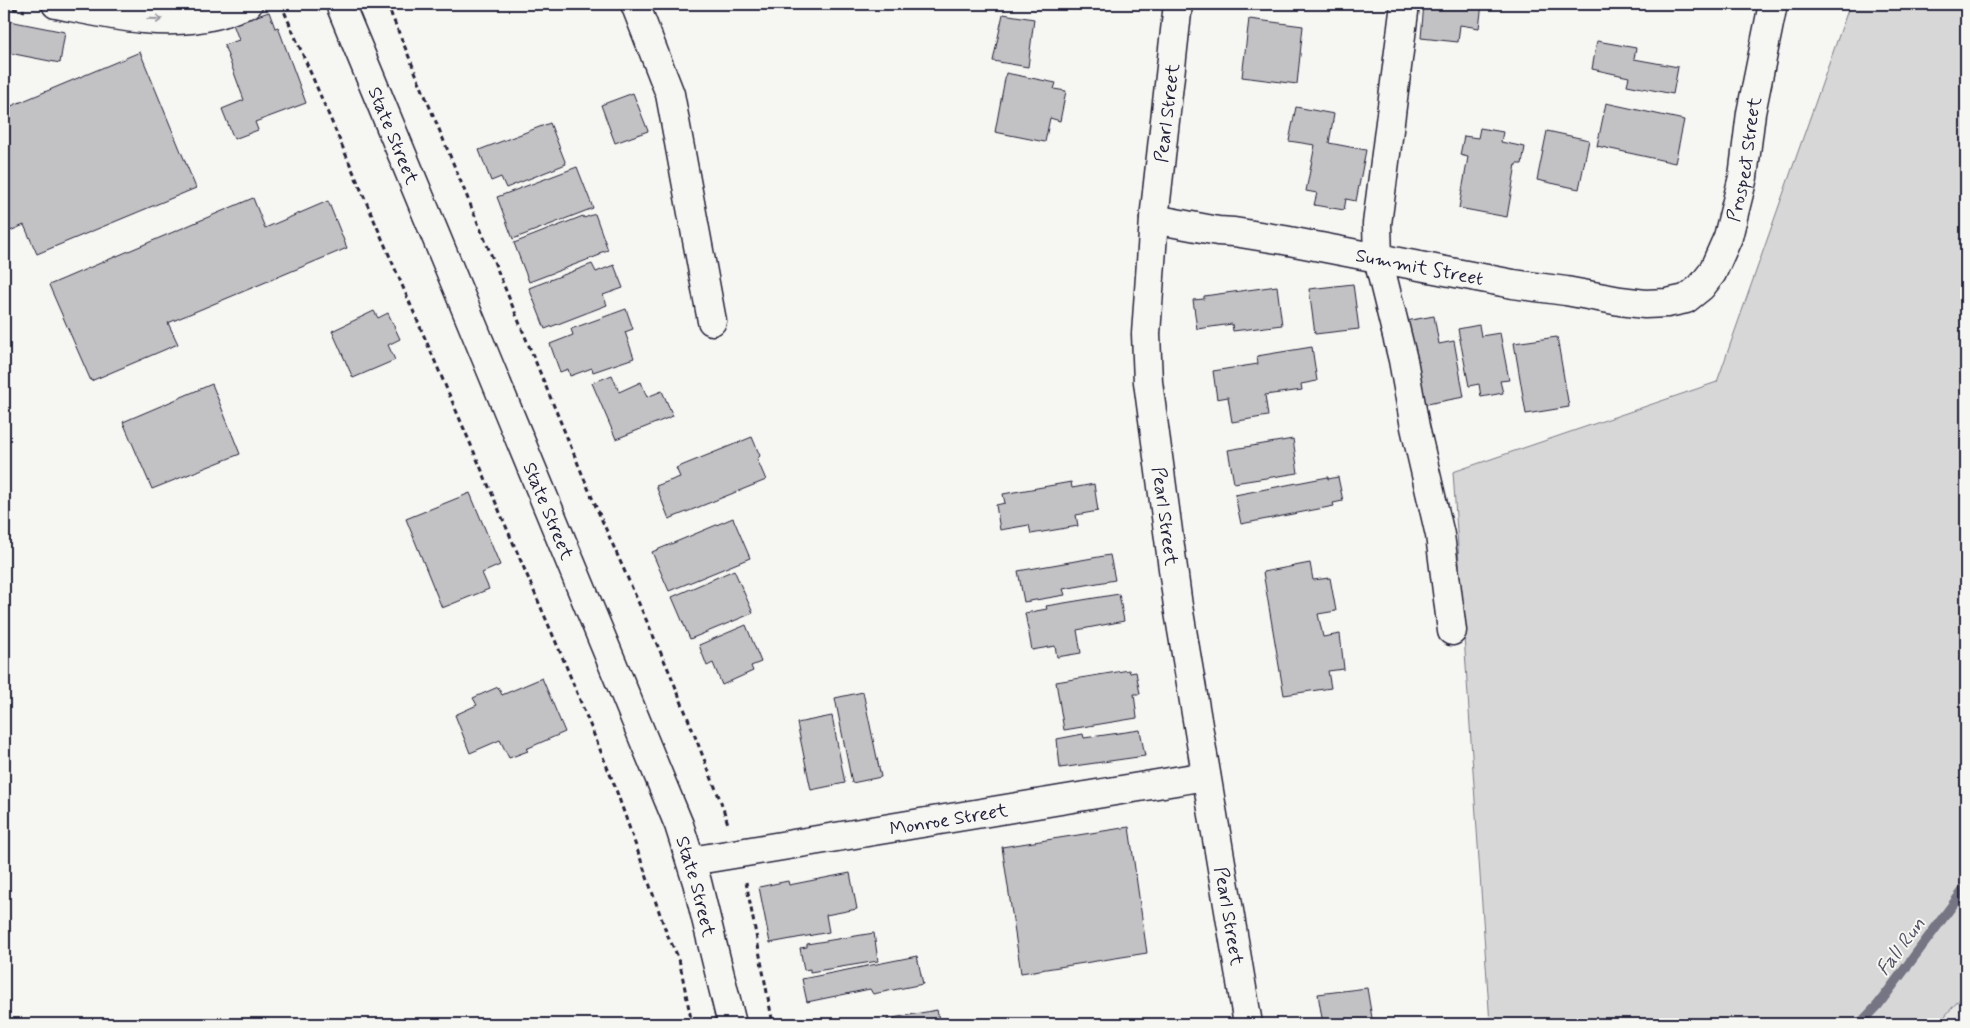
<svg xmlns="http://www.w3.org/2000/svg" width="1970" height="1028" font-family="Mynerve,sans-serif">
<rect width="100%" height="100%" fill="#f6f6f2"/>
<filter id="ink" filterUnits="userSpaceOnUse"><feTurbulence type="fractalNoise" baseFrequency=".02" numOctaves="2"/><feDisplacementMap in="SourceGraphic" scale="10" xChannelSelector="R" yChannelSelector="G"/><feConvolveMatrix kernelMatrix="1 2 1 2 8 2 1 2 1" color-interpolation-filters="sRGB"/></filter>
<g filter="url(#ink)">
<path fill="#e6e6e4" d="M1966 992V1024H1938Z"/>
<path fill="#d7d7d7" stroke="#7c7c89" d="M1850 4H1966V992L1938 1024H1490L1453 472 1717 382Z"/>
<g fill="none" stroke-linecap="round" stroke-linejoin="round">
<path stroke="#757583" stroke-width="10" d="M1860 1024 1878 1005 1966 887"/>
</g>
<path fill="#c2c2c4" stroke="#22223b" d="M1424 4H1482L1479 28 1460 25 1458 42 1421 38Z
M269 12 275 28 278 27 306 103 255 122 258 130 234 139 222 109 244 100 224 45 239 40 233 24Z
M1003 14 1034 19 1028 67 993 61Z
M1249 19 1303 26 1297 84 1242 77Z
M4 20 65 32 60 63 4 52Z
M1597 41 1636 48 1634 59 1678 67 1673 94 1627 85 1629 77 1592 69Z
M140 52 196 188 37 254 24 225 10 231 4 215V109Z
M1006 73 1056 83 1054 89 1066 91 1060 121 1050 118 1045 142 995 132Z
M633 93 648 131 615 143 601 105Z
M1606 103 1684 120 1675 163 1597 146Z
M1296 107 1334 114 1329 143 1366 150 1356 201 1346 199 1344 210 1314 205 1317 193 1306 191 1315 145 1289 141Z
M550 123 566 164 506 188 501 177 491 181 479 150Z
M1480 128 1503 132 1501 142 1525 147 1522 164H1516L1507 217 1459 208 1468 157 1460 155 1464 136 1478 138Z
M1547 131 1589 140 1579 189 1537 180Z
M577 167 593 208 513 239 497 197Z
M253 198 265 228 328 201 347 248 168 323 178 344 91 381 49 285Z
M595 214 608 250 599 253 600 255 529 282 514 243 583 216 584 218Z
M592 264 596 272 614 265 623 288 603 295 607 305 545 329 529 288Z
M1353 284 1359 329 1315 334 1309 289Z
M1277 286 1282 325 1233 331 1232 324 1197 329 1193 300 1204 299V296Z
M626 309 633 329 625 332 634 358 593 372 592 368 570 376 568 369 560 372 550 344 573 335 571 329Z
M374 311 378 318 388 313 400 339 388 345 395 360 353 378 332 331Z
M1434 316 1439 344 1454 341 1464 397 1422 405 1406 321Z
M1479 325 1481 336 1500 333 1509 380 1500 381 1503 393 1481 397 1479 384 1469 386 1458 329Z
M1557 337 1569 407 1526 414 1514 343Z
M1312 347 1317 381 1301 384 1302 390 1265 395 1268 416 1232 422 1228 397 1217 399 1213 371 1258 364 1257 356Z
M612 375 619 392 641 382 647 397 662 391 673 416 616 439 592 383Z
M212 384 240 454 152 489 123 422Z
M752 437 760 456 757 459 766 480 669 519 656 486 680 477 676 468Z
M1293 439 1298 473 1234 483 1228 450Z
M1328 477V479L1338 477 1343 501 1333 503 1334 506 1241 524 1235 495Z
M1071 482 1072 488 1094 484 1098 511 1076 515 1078 526 1031 534 1029 525 1000 530 996 505 1005 503 1003 494Z
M470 493 500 565 482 573 489 589 442 608 406 519Z
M733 518 750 558 669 591 652 552Z
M1110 555 1115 580 1063 589 1065 595 1024 602 1018 571Z
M1310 563 1313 580 1330 578 1336 611 1318 614 1323 637 1340 634 1344 669 1328 671 1331 688 1284 695 1263 572Z
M734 570 753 613 690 639 672 597Z
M1119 594 1124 621 1077 630 1081 653 1057 657 1055 646 1032 650 1025 613 1047 609 1046 606Z
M746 625 761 662 751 666 753 671 722 685 713 663 707 666 699 645Z
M1129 670 1130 673 1136 672 1140 694H1134L1137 718 1064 730 1056 682Z
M542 678 565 732 526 749 528 751 509 758 500 740 470 753 455 715 477 705 473 698 498 687 502 695Z
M863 692 881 777 852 783 835 698Z
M832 716 845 783 811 790 797 723Z
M1140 730 1145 756 1060 768 1057 739 1083 734 1084 738Z
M1129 827 1147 953 1021 973 1002 847Z
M850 873 857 909 826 915 829 932 770 943 759 887 788 881 789 885Z
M874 933 878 961 810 972V969L804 970 800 948 807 947V944Z
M917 956 923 984 873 994 870 989 807 1002 802 979Z
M1367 988 1373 1024H1323L1318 994Z
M937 1010 940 1024H888L887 1019Z"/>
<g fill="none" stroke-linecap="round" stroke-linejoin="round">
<defs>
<g id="minor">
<path d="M56 4C107 14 163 28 215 15 226 12 237 7 248 4"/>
<path d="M635 4 670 94 712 321"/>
<path id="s1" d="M1178 4 1154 219 1146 334 1148 382 1178 606 1248 1024"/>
<path d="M1405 4 1377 224 1378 259 1403 360 1415 427 1440 535 1452 631"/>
<path id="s2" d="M1154 219 1218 231 1234 232 1284 240 1513 284 1566 291 1620 301 1645 304 1667 303 1686 299 1701 287 1712 273 1728 237 1743 177 1751 113 1773 4"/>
<path id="s3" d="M691 861 1206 776"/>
</g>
<g id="major">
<path id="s4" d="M340 4 679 825 697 882 732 1024"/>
</g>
</defs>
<use href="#minor" stroke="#22223b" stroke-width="31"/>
<use href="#major" stroke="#22223b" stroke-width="31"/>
<path stroke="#22223b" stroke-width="3" stroke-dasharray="5 4" stroke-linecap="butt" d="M281 4 564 661 614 784 667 934 679 959 692 1024
M387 4 593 500 672 678 721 802 728 824
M4 7 25 11
M746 882 773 1024"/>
<use href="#minor" stroke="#f6f6f2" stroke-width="28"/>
<use href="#major" stroke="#f6f6f2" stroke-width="28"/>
</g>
<defs><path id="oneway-shaft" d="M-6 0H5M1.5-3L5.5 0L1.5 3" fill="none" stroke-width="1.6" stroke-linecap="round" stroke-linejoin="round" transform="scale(1.25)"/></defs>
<use stroke="#9797a0" href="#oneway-shaft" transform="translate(155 19) rotate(1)"/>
</g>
<g text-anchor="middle" stroke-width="4" stroke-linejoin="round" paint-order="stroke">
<g font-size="19" fill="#22223b" stroke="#f6f6f2">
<text transform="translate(1166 113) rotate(-83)" y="7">Pearl Street</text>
<text dy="7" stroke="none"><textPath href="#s4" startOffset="142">State Street</textPath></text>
<text dy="7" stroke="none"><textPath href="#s2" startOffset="696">Prospect Street</textPath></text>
<text dy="7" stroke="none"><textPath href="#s2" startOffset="270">Summit Street</textPath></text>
<text dy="7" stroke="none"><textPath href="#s4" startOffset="548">State Street</textPath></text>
<text dy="7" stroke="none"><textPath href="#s1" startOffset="515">Pearl Street</textPath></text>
<text dy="7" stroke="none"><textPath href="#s3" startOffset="261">Monroe Street</textPath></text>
<text dy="7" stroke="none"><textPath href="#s4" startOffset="952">State Street</textPath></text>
<text dy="7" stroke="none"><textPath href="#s1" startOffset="920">Pearl Street</textPath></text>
</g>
<g font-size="20" font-style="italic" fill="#535365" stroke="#f6f6f2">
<text transform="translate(1900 946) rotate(-53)" y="7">Fall Run</text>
</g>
</g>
<rect width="1970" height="1028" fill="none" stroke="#f6f6f2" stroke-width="20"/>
<rect x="10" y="10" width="1950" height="1008" fill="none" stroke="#22223b" stroke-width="2" filter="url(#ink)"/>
</svg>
